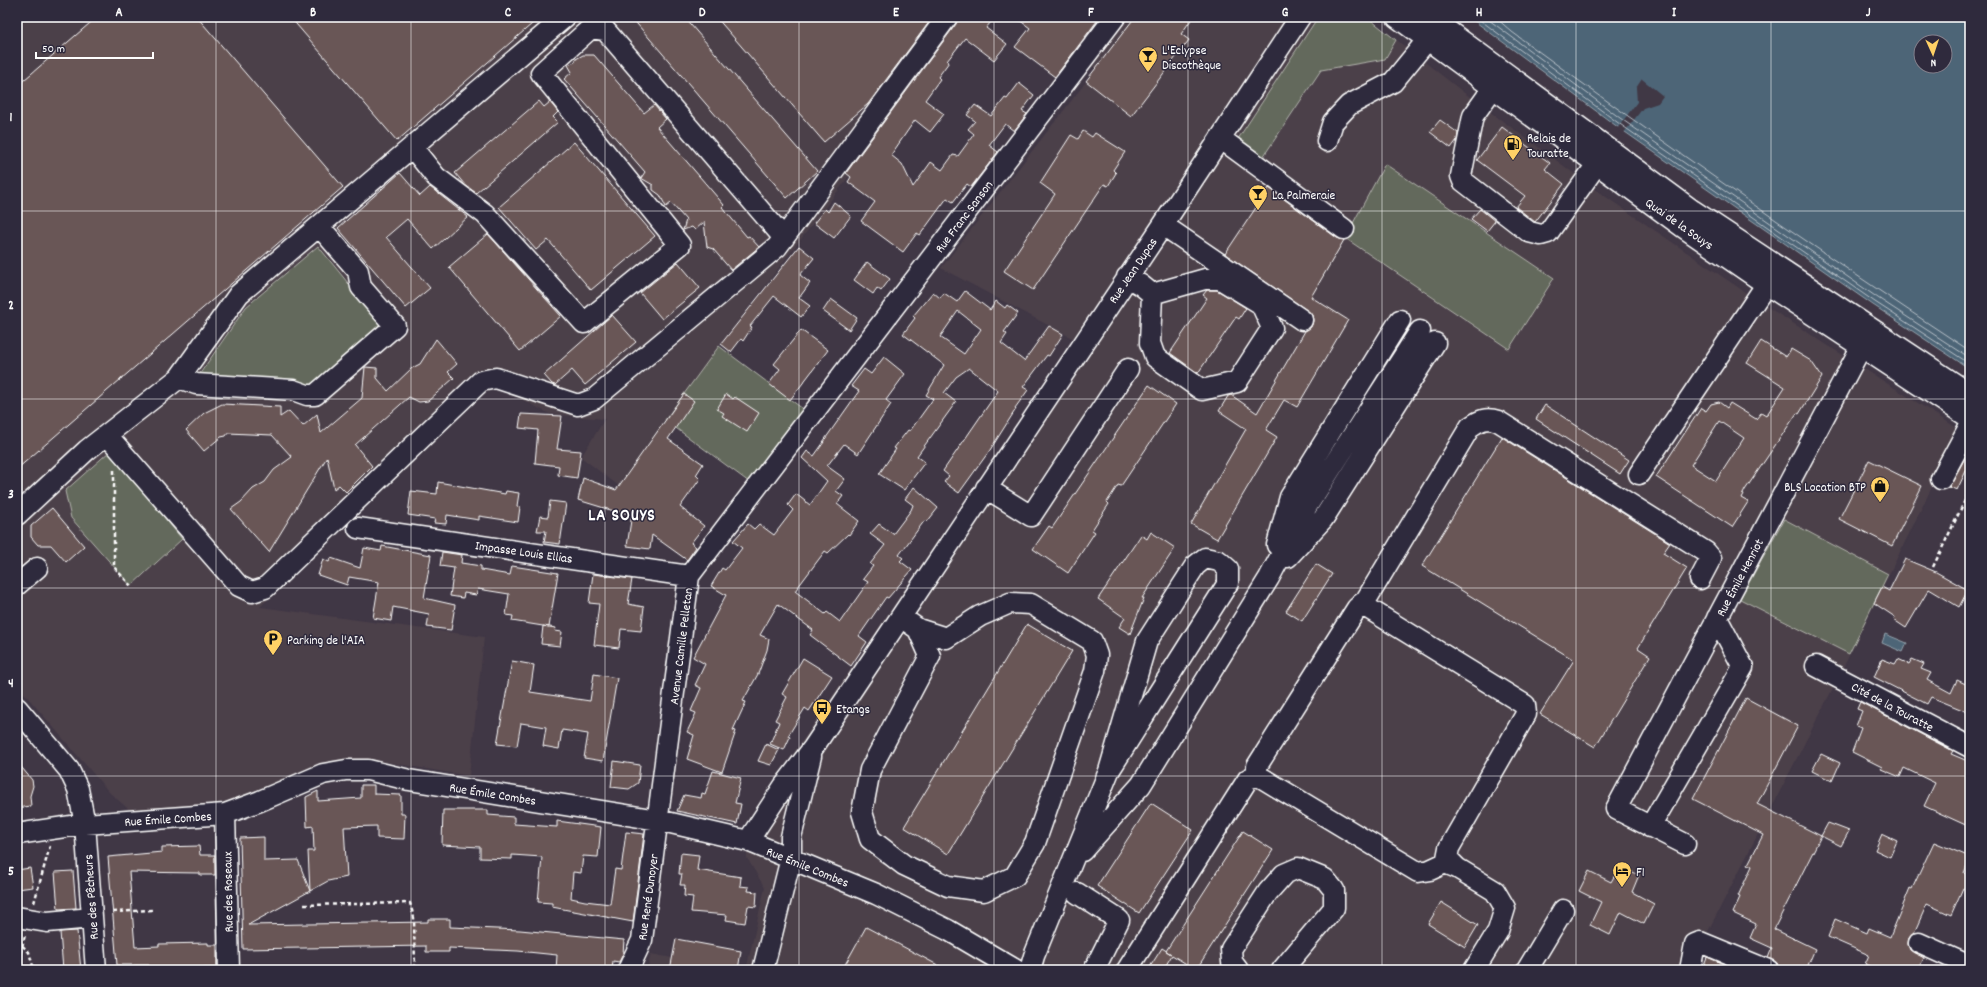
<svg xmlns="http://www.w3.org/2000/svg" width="1987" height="987" font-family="Dekko,sans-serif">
<rect width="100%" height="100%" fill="#403745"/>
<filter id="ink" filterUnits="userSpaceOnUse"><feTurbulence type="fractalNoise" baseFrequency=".025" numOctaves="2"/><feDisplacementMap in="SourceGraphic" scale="8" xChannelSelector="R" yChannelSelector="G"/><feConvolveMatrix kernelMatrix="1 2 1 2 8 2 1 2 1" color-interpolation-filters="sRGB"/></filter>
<g filter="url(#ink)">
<path fill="#4c404a" d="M17 17H971L719 346 619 486 581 457 605 419 550 414 492 384 260 607 484 637 469 776 368 759 336 760 310 769 248 800 231 806 132 812 110 793 17 685Z
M1027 17H1367L1463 92 1606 197 1755 299 1960 430 1836 682 1688 970H746L765 888 747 858 746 824 1074 339 941 268 1096 69Z
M651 954 719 967 738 970H647Z"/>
<path fill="#64695b" stroke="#b2b4ad" d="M1318 17H1367L1396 40 1385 59 1321 70 1263 157 1238 139Z
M1385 164 1554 278 1509 349 1345 238Z
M318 246 382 325 317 381 310 385 199 375 246 307Z
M719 346 803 409 749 482 665 420Z
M110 451 182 539 131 586 71 518 65 491Z
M1784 519 1888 574 1849 654 1740 599Z"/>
<path fill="#4d6577" stroke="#94a3ad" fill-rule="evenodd" d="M1469 17H1970V369L1873 305 1615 125ZM1921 42H1945V66H1921Z
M1885 634 1907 643 1903 652 1882 643Z"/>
<path fill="#403745" d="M1642 79 1663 96 1658 103 1643 108 1623 134 1617 129 1637 102 1636 88Z"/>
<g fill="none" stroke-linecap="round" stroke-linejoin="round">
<path stroke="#b8c1c9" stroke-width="1" d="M1476 17 1617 122 1875 302 1970 364
M1485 17 1620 118 1878 298 1970 358
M1495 17 1512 32C1662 142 1815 249 1970 351"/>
</g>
<path fill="#695657" stroke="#fff" fill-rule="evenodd" d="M97 17H197L343 187 17 469V86Z
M290 17H540L397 141Z
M631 17H684L817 171 787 198Z
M716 17H933L868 104 824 142Z
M958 17H995L986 28 1007 44 994 60 965 38 947 61 949 62 938 77 940 79 925 100 944 114 930 132 915 120 891 155 902 164 913 187 931 162 942 170 953 155 958 156 974 134 968 129 975 121 967 115 975 105 991 116 1005 98 1007 99 1019 83 1034 95 1022 111 1027 114 1014 131 1005 124 989 145 998 152 971 187 967 184 953 202 947 198 920 235 917 233 903 252 861 221 875 202 848 182 851 177 846 173 956 24Z
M1015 17H1100L1055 77 1015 47 1030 28Z
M1135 17H1193L1181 34 1189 40 1131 116 1086 81Z
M583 55H594L644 113 654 105 666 119 657 127 724 205 722 207 747 237 749 236 759 247 731 270 713 249 707 247 704 222 695 230 692 227 683 230 686 220 671 203 666 207 660 195 653 190V185L641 178 645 172 564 79 572 72 568 65 575 62 576 59Z
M539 101 544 107 550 102 558 112 553 117 558 122 476 193 465 185 455 173Z
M1440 120 1458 133 1457 140 1451 148 1430 132Z
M1502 127 1550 163 1545 169 1564 184 1535 222 1516 207 1525 196 1477 160Z
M1083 131 1092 137 1095 133 1125 152 1113 170 1116 173 1108 186 1104 184 1033 290 1004 271 1055 194 1040 183 1071 135 1078 139Z
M574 142 655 236 591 290 548 240 536 250 499 207Z
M400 173 420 196 430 187 468 217 433 249 407 219 386 237 430 288 406 308 338 228Z
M1269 188 1337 238 1344 240 1311 297 1348 320 1297 407 1284 400 1266 430 1277 437 1217 539 1191 524 1246 429 1219 411 1228 396 1231 395 1257 413 1305 331 1311 327 1313 321 1312 315 1308 311 1225 254Z
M834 202 851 216 834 238 814 223 825 209 828 212Z
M1480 209 1495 221 1487 231 1471 219Z
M488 234 561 316 520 351 449 267Z
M799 246 814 258 800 275 810 283 799 298 810 306 801 317 774 296 750 326 752 327 743 341 741 339 731 352 721 344Z
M678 262 700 288 662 319 640 293Z
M867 262 890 279 881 291 877 288 873 294 854 280Z
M1207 290H1217L1246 308 1239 319 1236 317 1198 373 1170 353 1207 298 1203 295Z
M965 291 990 310 996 301 1005 308 1007 305 1018 313 1004 332 1007 334 1001 343 1024 361 1049 326 1063 334 1049 356 1047 355 1023 387 1028 390 1015 408 1016 409 990 450 959 493 944 482 949 476 943 471 998 391 969 368 956 377 944 393 956 402 917 456 925 462 904 490 879 474 896 449 894 448 908 430 910 431 933 399 926 395 944 365 903 334 915 318 913 316 933 292 940 298 944 293 957 302ZM958 311 981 329 964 354 940 337Z
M831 299 857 318 849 330 823 311Z
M612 315 636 342 585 385 572 370 555 385 552 384 544 375Z
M801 330 828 350 790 400 769 384 780 369 774 364Z
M436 339 457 364 448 372 454 378 428 401 419 402 409 397 355 445 372 466 346 492 339 485 334 489 327 457 269 552 231 509 241 502 253 489 265 482 274 470 292 457 272 435 228 433 226 436 221 437 204 451 186 430 204 413 222 404 280 407V417L289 411 303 426 317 414 321 433 362 398 365 367 377 368V378L388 391 412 368 420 364Z
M1761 341 1786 357 1791 349 1811 361 1822 377 1799 414 1797 413 1745 490 1741 498 1748 502 1732 527 1656 477 1701 408 1706 411 1711 404 1719 402 1727 408 1730 403 1756 419 1761 413 1766 416 1785 387 1747 363ZM1719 421 1744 438 1716 481 1691 465Z
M884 357 905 374 886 400 891 404 858 454 844 444 827 466 845 479 836 491 843 496 837 504 859 521 849 535 848 534 828 553 825 551 795 591 825 614 827 612 840 622 868 582 863 579 873 566 870 564 885 545 870 534 879 524 893 534 911 510 913 505 905 499 914 487 938 508 927 522 925 520 899 555 903 558 900 561 912 570 888 598 886 597 859 636 867 642 851 666 810 635 813 630 778 604 760 635 769 639 767 650 758 674 743 701 746 702 733 730 736 731 722 772 687 759 694 735 687 732 696 713 691 711 701 688 695 685 705 664 693 657 726 595 711 586 722 568 725 570 742 548 733 541 748 524 754 529 759 524 774 535 793 510 788 505 796 494 810 505 827 481 802 458 807 451 814 456 824 442H823L859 391 851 386 864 369 871 374Z
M1149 385 1176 404 1121 486 1118 485 1107 502 1109 504 1092 530 1095 532 1068 573 1033 549 1049 526 1052 528Z
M684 394 694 401 668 439 703 464 696 475 700 479 680 507 704 526 691 543 696 547 687 560 652 535 650 549 627 546 632 514 614 511 578 500 583 478 616 490Z
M726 394 733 399 735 397 759 413 747 432 722 416 724 413 717 409Z
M1545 405 1629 460 1620 474 1536 419Z
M521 414 562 416 557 449 581 451 577 478 558 475 559 466 535 463 538 430 519 428Z
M1502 437 1670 543 1663 553 1687 568 1638 648 1650 656 1595 747 1540 714 1574 660 1422 566Z
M1970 449V473L1966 471 1957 490 1949 487Z
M1869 460 1922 486 1892 546 1839 519Z
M438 482 505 494 506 491 519 493 517 506 520 507 518 522 479 516V520L447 515 446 524 434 523 435 519 408 515 411 491 437 494Z
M550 501 566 503 560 544 544 542 546 531H537L540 516 548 517Z
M52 508 84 546 66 562 51 545H38L31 537V526Z
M1151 532 1175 548 1142 598H1144L1130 634 1119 627 1125 618 1098 599 1141 535 1147 539Z
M382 546 431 555 424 598 455 605 451 630 427 627 429 614 393 607 391 621 373 618 379 582 349 577 347 585 318 575 323 559 329 562 331 558 360 568 364 548 381 551Z
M442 552 462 555 461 563 481 566V570L510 575 512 566 558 573 549 627 512 621 513 616 506 615 509 594 478 589 476 595 464 593 463 598 450 596 454 568 440 566Z
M1905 559 1936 572 1968 590 1959 607 1929 589 1906 628 1894 620 1895 617 1874 603 1882 587 1889 591Z
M1316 564 1332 574 1302 621 1286 611Z
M593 574 632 579 628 604 644 607 641 631 621 629 619 648 594 645 599 604 589 603Z
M1027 624 1072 651 948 854 904 827Z
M543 626 556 628 555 631 562 632 560 646 541 644Z
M803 658 832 676 809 711 805 708 788 736 790 737 784 750 770 744 779 722 775 720 787 697 782 694Z
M1882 659 1895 664 1898 659 1909 664 1912 659 1924 664 1921 669 1931 673 1927 680 1951 693 1957 680 1970 686V713L1931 697 1927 704 1874 677Z
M512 661 534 665 530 692 590 701 594 674 617 678 603 761 584 758 588 734 562 730 559 749 543 746 546 727 521 723 517 746 497 744Z
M1746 698 1798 726 1757 804 1821 836 1774 929 1815 949 1806 970 1779 969 1777 963 1768 958 1772 948 1750 938 1756 924 1733 913 1740 897 1738 896 1752 866 1748 864 1763 835 1693 799Z
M1860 702 1953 751 1951 754 1970 762V827L1924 806 1935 783 1904 768 1900 777 1881 769 1882 767 1852 752 1861 728 1856 726 1862 711 1857 709Z
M766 744 779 750 771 765 758 761Z
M1821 754 1840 763 1832 781 1812 771Z
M614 761 640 765 638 783 629 789 611 787Z
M17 762 32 780 33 786 30 796 31 806 17 808Z
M713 771 741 778 735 803 741 804 737 824 677 811 684 795 701 798 702 793 705 794Z
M361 785H374V794L401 795V814H405L404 839 377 838V826L344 827 347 877 328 881 310 891 308 851H314L313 826 307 827 306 797 318 791V801L361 798Z
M1151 803 1193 830 1139 913 1097 886Z
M443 810H488V815L514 817V824L557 827V821L601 827 598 857 583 856 581 873 573 872 571 898 585 901 610 904 615 869 621 870 626 832 644 834 633 922 552 907V903L538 902 542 857 512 855V859L480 858V847L442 845Z
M1828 823 1849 831 1841 846 1821 836Z
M1243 831 1273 850 1196 970 1172 955 1163 970H1148L1162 948 1171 954 1166 951Z
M1882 834 1897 841 1890 857 1875 850Z
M264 837V861L298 860 310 891 248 925 428 922V919H450V927L520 930 624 940 623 954 619 962 613 961 612 970H556L557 955 518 951 449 948V952H426V946L243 949 240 838Z
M1934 842 1970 857 1964 873 1970 875V891L1963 888 1951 915 1927 904 1914 933 1909 938 1908 944 1910 950 1924 958 1918 970H1877L1865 964 1869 955 1828 937 1835 919 1867 933 1869 928 1890 937 1910 888 1912 889Z
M199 846 200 855H215V875H200V873L129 872 135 947 159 946V944L208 943V945H217V968L149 969V965H117L108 857 162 852V847Z
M681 853 699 855 697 870 741 877 740 886 749 887 748 891 757 892 756 907 748 906 745 923 726 920 727 915 691 912 693 897 684 896 685 885H680L682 874H679Z
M1620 866 1639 875 1632 892 1654 904 1644 924 1621 912 1610 935 1590 925 1601 902 1579 891 1589 871 1611 882Z
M30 868 33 887 17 889V870Z
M73 871 76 908 58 909 55 872Z
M1441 902 1478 925 1465 947 1428 924Z
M866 927 947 970H842Z
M77 931 81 970H63L60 932Z
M676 939 741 951 738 970H670Z
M1707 957 1738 970H1702Z"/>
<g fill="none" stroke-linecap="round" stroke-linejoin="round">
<defs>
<path id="minor" d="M1503 74 1473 116 1461 176 1463 181 1529 232 1541 235 1548 233 1607 150
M1220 138 1344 229
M1327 141 1333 122 1349 105 1393 82 1428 39
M412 147 436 177 485 214 584 323 680 245 541 73 591 28 605 30 784 238
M1163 225 1302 320
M1127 277 1141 285 1152 294 1150 343 1155 357 1202 390 1237 382 1272 328 1261 304 1220 279H1205L1152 294
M179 378 196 384 293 390 307 395H315L395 326 361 287 358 271 319 226
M107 435 239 586 252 592 265 588 481 381 496 378 578 405 594 399 777 247 947 17
M1639 474 1776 270
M1941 479 1970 425
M986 488 1031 516 1128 369
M17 515 87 450 179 378 239 294 565 17
M358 528 689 576
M1277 545 1290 497 1400 320
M1288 557 1323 519 1435 343
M17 585 37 568
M1361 604 1525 705 1526 714 1449 848 1447 858 1457 868
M901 617 918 629 930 656 870 770 862 812 870 839 904 865 948 886 984 891 1015 876 1035 843 1095 671 1097 655 1092 641 1031 604 1010 603 980 616 946 638 918 629
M1816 666 1970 747
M17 708 69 770 78 789 85 824 96 970
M225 814 229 970
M1650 827 1743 667 1717 618
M17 834 85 824 225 814 260 801 323 774 346 770H368L409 780 658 820 748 841 876 894 948 930 1016 970
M748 841 784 786 813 748 1163 225 1300 17
M1685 844 1616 809 1858 353 1871 333
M1082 851 1141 785 1269 578 1307 506 1420 331
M1077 893 1119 920 1094 970
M17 917 47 922 92 918
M1919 943 1970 966
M628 970 642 940 689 576 1115 17
M763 970 791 858V837L811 756
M1030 970 1034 956 1109 771 1147 641 1195 566 1205 558 1219 561 1228 569V583L1109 771
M1127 970 1248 779 1257 775
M1238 970 1232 962 1231 949 1268 892 1284 874 1298 868 1325 879 1334 890V908L1282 970
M1474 970 1498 931 1505 908 1495 891 1457 868 1445 863 1430 870 1418 872 1257 775V766L1357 608 1366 600 1470 427C1480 420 1486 417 1498 421L1706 552 1711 558 1700 579
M1527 970 1563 910
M1690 970 1695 944 1700 942 1768 970"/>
<path id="major" d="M1398 17 1683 226 1766 283 1970 417
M1428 17 1692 211 1970 395"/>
</defs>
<use href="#minor" stroke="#fff" stroke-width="23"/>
<use href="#major" stroke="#fff" stroke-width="25"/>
<path stroke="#fff" stroke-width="2.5" stroke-dasharray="4 3" stroke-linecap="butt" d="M114 470V567L131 586
M1933 567 1970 490
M34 903 50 846
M304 905 410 903 414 918 415 970
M113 912 152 910
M17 941 29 952 34 970
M17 967 25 935"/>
<use href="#minor" stroke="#2f2a3d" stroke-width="20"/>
<use href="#major" stroke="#2f2a3d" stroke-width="22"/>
</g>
</g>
<path fill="none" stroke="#fff" stroke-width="1" stroke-opacity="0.55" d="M216 17V970M411 17V970M605 17V970M799 17V970M994 17V970M1188 17V970M1382 17V970M1576 17V970M1771 17V970M17 211H1970M17 399H1970M17 588H1970M17 776H1970"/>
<defs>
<symbol id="bar-pin" viewBox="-11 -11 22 30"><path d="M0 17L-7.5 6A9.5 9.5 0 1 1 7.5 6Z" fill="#ffd166" stroke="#2f2a3d"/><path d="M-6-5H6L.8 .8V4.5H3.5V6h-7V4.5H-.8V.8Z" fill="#111"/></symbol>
<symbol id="fuel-pin" viewBox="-11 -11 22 30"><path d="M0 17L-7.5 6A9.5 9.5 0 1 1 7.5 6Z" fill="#ffd166" stroke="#2f2a3d"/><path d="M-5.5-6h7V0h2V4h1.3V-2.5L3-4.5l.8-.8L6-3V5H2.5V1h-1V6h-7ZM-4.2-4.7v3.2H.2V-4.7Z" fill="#111"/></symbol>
<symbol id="shop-pin" viewBox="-11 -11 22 30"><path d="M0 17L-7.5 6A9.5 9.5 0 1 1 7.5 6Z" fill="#ffd166" stroke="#2f2a3d"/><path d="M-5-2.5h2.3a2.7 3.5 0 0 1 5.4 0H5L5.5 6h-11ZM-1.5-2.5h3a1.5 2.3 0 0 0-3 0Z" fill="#111"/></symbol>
<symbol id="parking-pin" viewBox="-11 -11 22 30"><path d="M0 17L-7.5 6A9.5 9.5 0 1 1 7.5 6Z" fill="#ffd166" stroke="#2f2a3d"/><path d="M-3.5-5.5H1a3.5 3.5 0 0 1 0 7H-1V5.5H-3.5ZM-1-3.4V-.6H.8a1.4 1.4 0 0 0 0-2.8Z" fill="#111"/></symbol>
<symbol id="bus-pin" viewBox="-11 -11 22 30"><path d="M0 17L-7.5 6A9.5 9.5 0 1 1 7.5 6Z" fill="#ffd166" stroke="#2f2a3d"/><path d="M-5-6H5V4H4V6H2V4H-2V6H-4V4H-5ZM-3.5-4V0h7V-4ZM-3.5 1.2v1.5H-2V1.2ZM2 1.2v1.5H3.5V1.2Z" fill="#111"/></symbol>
<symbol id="hotel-pin" viewBox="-11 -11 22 30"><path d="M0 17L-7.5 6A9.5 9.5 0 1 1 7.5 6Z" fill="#ffd166" stroke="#2f2a3d"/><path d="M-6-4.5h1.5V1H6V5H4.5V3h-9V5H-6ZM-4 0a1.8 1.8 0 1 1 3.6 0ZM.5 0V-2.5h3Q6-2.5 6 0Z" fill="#111"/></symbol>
</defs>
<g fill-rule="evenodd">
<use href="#bar-pin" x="1137" y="45" width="22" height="30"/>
<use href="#fuel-pin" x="1502" y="133" width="22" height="30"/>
<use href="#bar-pin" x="1247" y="183" width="22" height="30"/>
<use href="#shop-pin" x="1869" y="475" width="22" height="30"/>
<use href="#parking-pin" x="262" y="628" width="22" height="30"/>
<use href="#bus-pin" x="811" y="697" width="22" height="30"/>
<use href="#hotel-pin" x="1611" y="860" width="22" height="30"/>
</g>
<g text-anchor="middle" stroke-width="3" stroke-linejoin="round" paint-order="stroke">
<g font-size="13" fill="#fff" stroke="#2f2a3d" text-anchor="start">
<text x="1162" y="54">L'Eclypse<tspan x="1162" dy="15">Discothèque</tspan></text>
<text x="1527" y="142">Relais de<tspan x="1527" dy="15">Touratte</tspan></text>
<text x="1272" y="199">La Palmeraie</text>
<text x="1866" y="491" text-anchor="end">BLS Location BTP</text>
<text x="287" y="644">Parking de l'AIA</text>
<text x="836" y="713">Etangs</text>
<text x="1636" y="876">F1</text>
</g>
<g font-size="13" fill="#fff" stroke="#2f2a3d">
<text transform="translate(963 216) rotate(-53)" y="5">Rue Franc Sanson</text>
<text transform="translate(1680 223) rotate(35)" y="5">Quai de la Souys</text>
<text transform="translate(1132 270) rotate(-56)" y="5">Rue Jean Dupas</text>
<text transform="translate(524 551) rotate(8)" y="5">Impasse Louis Ellias</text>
<text transform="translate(1739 577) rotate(-62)" y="5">Rue Émile Henriot</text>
<text transform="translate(680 646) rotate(-83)" y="5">Avenue Camille Pelletan</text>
<text transform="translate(1893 706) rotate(28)" y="5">Cité de la Touratte</text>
<text transform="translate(493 793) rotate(9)" y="5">Rue Émile Combes</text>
<text transform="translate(168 818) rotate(-4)" y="5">Rue Émile Combes</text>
<text transform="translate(808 866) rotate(22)" y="5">Rue Émile Combes</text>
<text transform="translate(227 892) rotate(-91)" y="5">Rue des Roseaux</text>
<text transform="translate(90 897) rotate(-94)" y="5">Rue des Pêcheurs</text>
<text transform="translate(647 897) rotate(-82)" y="5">Rue René Dunoyer</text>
</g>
<g font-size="17" font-weight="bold" letter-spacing="1" fill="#fff" stroke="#2f2a3d">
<text x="622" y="520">LA SOUYS</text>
</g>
</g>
<rect width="1987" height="987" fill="none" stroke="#2f2a3d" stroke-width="44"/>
<g transform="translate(1933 54) rotate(177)"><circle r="19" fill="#2f2a3d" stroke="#827f8b"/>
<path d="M0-3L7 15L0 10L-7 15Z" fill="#ffd166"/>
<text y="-6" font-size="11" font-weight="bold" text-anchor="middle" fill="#ffffff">N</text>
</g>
<path d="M36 52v6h117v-6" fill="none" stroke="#ffffff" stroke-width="2"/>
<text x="42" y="52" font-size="12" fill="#ffffff" stroke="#2f2a3d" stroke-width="3" paint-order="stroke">50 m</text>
<rect x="22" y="22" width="1943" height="943" fill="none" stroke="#fff" stroke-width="1.5"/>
<g font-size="13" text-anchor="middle" font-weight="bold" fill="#fff">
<text x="119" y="16">A</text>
<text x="313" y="16">B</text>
<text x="508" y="16">C</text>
<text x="702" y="16">D</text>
<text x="896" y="16">E</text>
<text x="1091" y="16">F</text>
<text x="1285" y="16">G</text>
<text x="1479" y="16">H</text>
<text x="1674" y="16">I</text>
<text x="1868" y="16">J</text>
<text x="11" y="121">1</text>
<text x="11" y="309">2</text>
<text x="11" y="498">3</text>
<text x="11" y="687">4</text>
<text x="11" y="875">5</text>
</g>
</svg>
